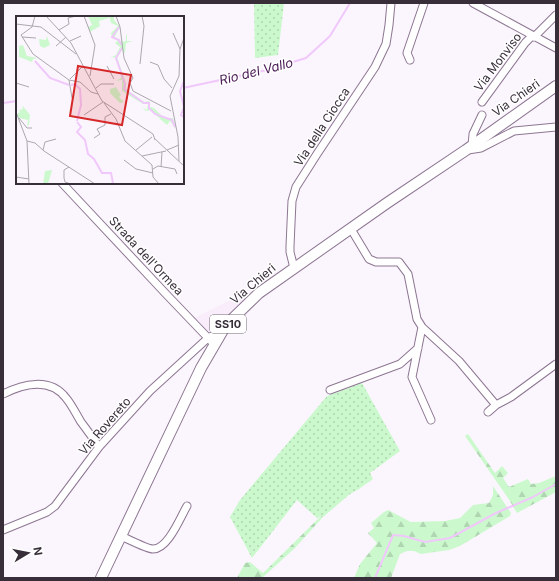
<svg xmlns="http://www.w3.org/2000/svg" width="559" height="581" font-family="Inter,sans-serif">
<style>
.built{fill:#f9edfc}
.grass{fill:url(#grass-dots)}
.forest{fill:url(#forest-firs)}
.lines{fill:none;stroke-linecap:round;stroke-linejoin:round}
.stream{stroke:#f1c8fb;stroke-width:2}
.street-casing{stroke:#8d7692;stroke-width:9}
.primary-casing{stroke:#8d7692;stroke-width:12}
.street{stroke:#fff;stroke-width:7}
.primary{stroke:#fff;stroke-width:10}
.labels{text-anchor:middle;stroke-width:3;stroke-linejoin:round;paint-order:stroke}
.shield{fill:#fff;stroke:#746d75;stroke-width:1}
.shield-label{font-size:11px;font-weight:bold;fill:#382e3a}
.street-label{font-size:12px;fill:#382e3a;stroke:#fff}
.water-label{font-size:13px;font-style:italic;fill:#4a1a55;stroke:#fff}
.inset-river{fill:none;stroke:#f1c8fb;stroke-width:2}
.inset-road{fill:none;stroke:#ada6af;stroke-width:1}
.view{fill:#d62828;fill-opacity:0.15;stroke:#d62828;stroke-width:2}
.inset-edge{fill:none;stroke:#382e3a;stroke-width:2}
</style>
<defs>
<pattern id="grass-dots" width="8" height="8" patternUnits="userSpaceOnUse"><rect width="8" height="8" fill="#cbf9cd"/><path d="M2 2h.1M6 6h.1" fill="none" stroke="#afd6b1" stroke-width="1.8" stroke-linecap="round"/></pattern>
<pattern id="forest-firs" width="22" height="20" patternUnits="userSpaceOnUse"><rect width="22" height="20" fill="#cbf9cd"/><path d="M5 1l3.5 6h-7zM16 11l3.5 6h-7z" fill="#afd6b1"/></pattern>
</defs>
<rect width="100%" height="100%" fill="#fbf6fd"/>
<path class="built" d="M243,294l2,4 -36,36 -15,-16z"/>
<path class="grass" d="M254,3h30l-6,52 -23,3z
M362,383l38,68 -30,22 3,6 -14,10 -9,5 -27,23 -2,-1 -4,2 -20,-18 -45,58 -22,-41 10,-17 87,-104z"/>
<path class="forest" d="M468,434l27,39 7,-7 6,7 -5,5 6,9 19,-8 3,5 8,-1 17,-7v16l-39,21 -7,-12 -45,-65z
M493,486l18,27 -1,3 -50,30 -11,4 -28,4 -7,-3h-7l-7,3 -9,24h-37l6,-14 17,-21 -9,-10 6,-5 -3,-5 13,-11 4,-2 23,12 34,-1 15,-3 13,-13 16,-2 4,-8z
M321,516l2,1 -29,32 -32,29h-25l8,-15 5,-1 13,11z"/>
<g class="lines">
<path class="stream" d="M183,88l84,-18 39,-12 24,-22 20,-33
M3,103l14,-2
M375,578l18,-43 11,1 21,6 25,-4 46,-25 37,-16 23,-13"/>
<g class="street-casing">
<path id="street" d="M473,3l83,45
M534,37l22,-22
M410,60l-3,-7 17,-50
M482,102l43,-59 7,-7
M472,146l1,-12 9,-19
M468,150l13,-2 33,-17 42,-4
M62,183l104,111 45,47
M351,229l18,30 7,3h23l9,12 9,45 5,8 -10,50 19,43
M294,268l-4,-16v-6l2,-45 4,-14 21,-33 58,-87 11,-23 3,-19 2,-22
M422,327l37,34 37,44
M330,390l70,-26 18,-16
M3,394c20,-10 47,-17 63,4 6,7 10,16 15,24 6,8 12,16 18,25
M488,412l8,-7 15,-8 45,-33
M3,530l44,-18 8,-6 44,-59 51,-56 58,-53 14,-7
M121,536c7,3 26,13 32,13 15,0 27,-31 34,-43"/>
</g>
<g class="primary-casing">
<path id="primary" d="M101,578l100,-210 25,-43 33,-32 128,-90 79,-53 90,-64"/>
</g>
<use href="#street" class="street"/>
<use href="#primary" class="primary"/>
</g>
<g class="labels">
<rect class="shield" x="210" y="315" width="36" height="18" rx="3"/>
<g class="shield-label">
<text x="228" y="328">SS10</text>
</g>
<g class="street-label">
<text transform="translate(498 62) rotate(-53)" y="4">Via Monviso</text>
<text transform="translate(516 98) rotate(-35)" y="4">Via Chieri</text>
<text transform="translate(322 127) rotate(-57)" y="4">Via della Ciocca</text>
<text transform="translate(146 256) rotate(47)" y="4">Strada dell'Ormea</text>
<text transform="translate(253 284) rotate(-40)" y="4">Via Chieri</text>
<text transform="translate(105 426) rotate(-49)" y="4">Via Rovereto</text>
</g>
<g class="water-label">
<text transform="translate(256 71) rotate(-14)" y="5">Rio del Vallo</text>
</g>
</g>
<g transform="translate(16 16)">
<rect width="168" height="168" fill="#fbf6fd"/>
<path d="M31,20l3,9 -6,3 -4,-2 -1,-7 7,1zM7,29l4,11 11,2 -5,1 -1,3 -13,-5v-11zM100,71l5,8 -2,2 5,5 -4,1 -10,-10v-4zM36,154l-4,14h-5l2,-13z" fill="#cbf9cd"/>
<path d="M93,0h5v4l6,7 -6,11 5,1v3l4,-1 1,4 -1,-3 3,-1v-6l4,-1 -3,1v6h6l-7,2 -1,10 -3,-3 -5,7 9,26v6l18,13 5,-1 1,6 4,1 10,10h9l3,11 -6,-8 -3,4 -17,-15 -4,1 -4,-4 5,3 1,-7 -5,1 -21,-13v-11l-6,1 5,-3 -1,-10 -5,-11 -5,1 6,-3 4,-8 -5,-4 3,-2 -6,-3 -1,-5 7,-7 -7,-3zM6,89l8,10 -1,9 -2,3 1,-7 -9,-2 -2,-4 3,-2 -1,-2 4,-1z" fill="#cbf9cd"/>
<path d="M72,0h20l1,2 -10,3 1,5 -10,6 -2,-5 4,-2z" fill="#cbf9cd"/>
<path class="inset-river" d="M103,11l-7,10 7,3 2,5M106,32l-6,10 9,26 -1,5 20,14h5v5l6,6 17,6 3,7M19,45l15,17 19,7M168,65l-4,10 4,16 -3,8 3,2M55,69l4,-1 5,5 1,16 -4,16M61,106l4,5 -4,5 8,8 3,14 6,5 8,14h9l2,10"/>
<path class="inset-road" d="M19,0l-3,11 -11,8 12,19 36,26 3,18M30,0l25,27 31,58 51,33 2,6M68,0l11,29 -5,31M100,0l4,11 4,31 9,20 -3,5 3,8 38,20M0,8l25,3 35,27M43,14l10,-6 -1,-6 8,-2M157,17l7,16M6,21l14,1M54,25l11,-5M40,30l10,-9M134,46l8,3 6,14 8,9M124,48l4,-38 -2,-10M91,50l7,13M54,63l13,-13M53,64l11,2 11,10 7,2M0,67l13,4M80,72l5,-4h13M88,87l12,16 9,22 27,24 1,12 6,7M0,96l11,29M68,99l19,-13M3,102l8,10h5M78,122l6,-4 -3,-5 8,-4v-8l6,-3M138,122l30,28M11,125l8,2 9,8 51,33M11,125l2,43M27,134l2,-8 11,-3M120,134l16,-13M151,134l12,-5M126,140l24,-5M108,144l12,9 17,4M163,145l-1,-24 -8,-41 9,-20 1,-27 4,-11M53,151l-5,3v8l1,4 6,2M145,151l1,-15M137,153l5,-3 17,3 2,5M0,161l13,2"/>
<path class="view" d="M62,50l53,9 -9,50 -52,-9z"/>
<rect width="168" height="168" class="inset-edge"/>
</g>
<rect width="559" height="581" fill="none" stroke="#382e3a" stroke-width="8"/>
<g transform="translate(28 553) rotate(80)" stroke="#ffffff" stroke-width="3" paint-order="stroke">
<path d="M0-3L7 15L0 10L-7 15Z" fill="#382e3a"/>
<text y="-6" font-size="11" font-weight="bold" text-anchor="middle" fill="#382e3a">N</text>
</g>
</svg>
